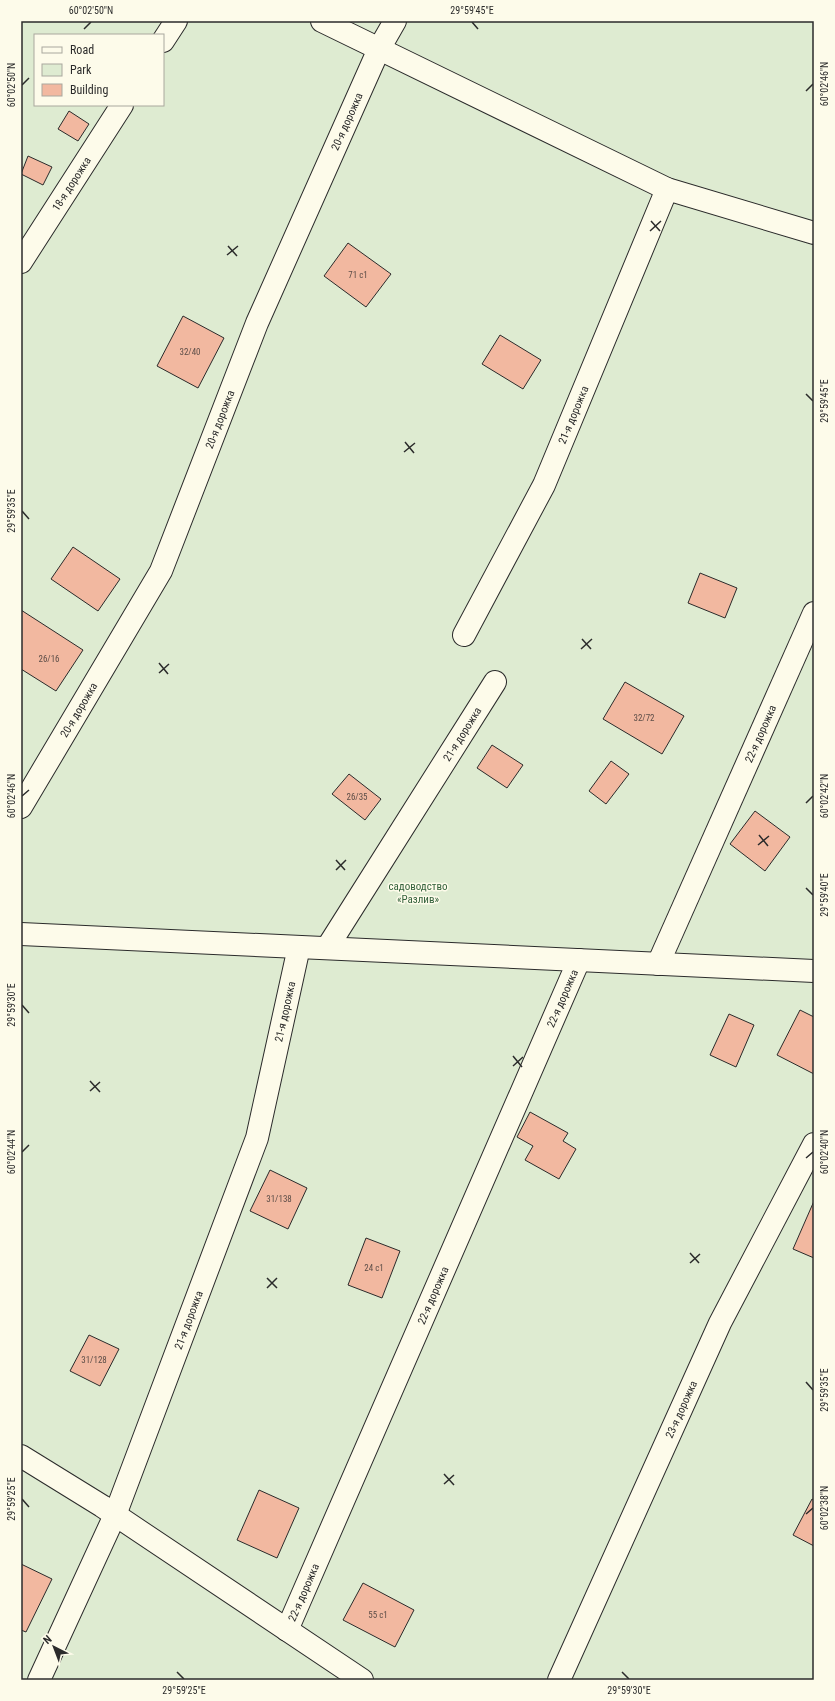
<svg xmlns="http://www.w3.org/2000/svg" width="835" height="1701" font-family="'Roboto Condensed',sans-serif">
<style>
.green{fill:#deebd1;stroke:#74746e;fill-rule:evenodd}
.building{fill:#f2b8a0;stroke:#2b2b2b}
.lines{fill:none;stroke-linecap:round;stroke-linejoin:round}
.minor-casing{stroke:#2b2b2b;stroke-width:24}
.minor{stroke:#fdfbea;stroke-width:22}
.ticks{fill:none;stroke:#2b2b2b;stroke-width:1.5}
.labels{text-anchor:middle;stroke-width:3;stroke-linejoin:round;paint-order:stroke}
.number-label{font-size:9px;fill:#5d4e48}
.street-label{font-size:11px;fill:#2b2b2b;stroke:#fdfbea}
.park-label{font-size:11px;fill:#34623c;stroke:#fdfbea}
.neatline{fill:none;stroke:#2b2b2b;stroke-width:1.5}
.ticks-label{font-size:10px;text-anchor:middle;fill:#2b2b2b}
</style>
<rect width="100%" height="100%" fill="#fdfbea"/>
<path class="green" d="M21,21h793v1659h-793zM35,35h128v70h-128z"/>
<path class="building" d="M69,111l20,13 -11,17 -20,-12z
M28,156l24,11 -9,18 -22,-11z
M348,243l43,31 -25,33 -42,-31z
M183,316l41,22 -26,50 -41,-22z
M500,335l41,25 -18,29 -41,-25z
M73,547l47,32 -22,32 -47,-32z
M700,573l37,15 -12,30 -37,-15z
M21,610l62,40 -27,41 -35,-22z
M625,682l59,34 -22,38 -59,-35z
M492,745l31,20 -16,23 -30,-20z
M611,761l18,13 -23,30 -17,-13z
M349,774l32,25 -16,21 -33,-26z
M755,811l35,26 -25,34 -35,-27z
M800,1010l14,7v57l-37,-19z
M729,1014l25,11 -18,42 -26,-12z
M530,1112l38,21 -5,8 13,8 -17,30 -34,-19 8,-14 -16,-9z
M270,1170l37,18 -19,41 -38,-18z
M814,1201v57l-21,-9z
M366,1238l34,13 -18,47 -34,-13z
M89,1335l30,14 -19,37 -30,-15z
M259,1490l40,18 -22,50 -40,-18z
M812,1499l2,1v46l-21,-11z
M21,1564l31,15 -26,53 -5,-2z
M363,1583l51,27 -19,37 -52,-27z"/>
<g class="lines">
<g class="minor-casing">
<g id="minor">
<path d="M322,21l345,168 147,44"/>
<path d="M163,41l13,-20"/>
<path id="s1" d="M21,262l101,-157"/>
<path id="s2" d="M464,635l80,-150 123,-296"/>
<path id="s3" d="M21,807l140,-236 96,-248 122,-274 16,-28"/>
<path d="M21,934l793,37"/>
<path id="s4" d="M327,948l168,-266"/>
<path id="s5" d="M658,964l156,-351"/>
<path d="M21,1456l81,50 260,174"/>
<path id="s6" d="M287,1630l292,-670"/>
<path id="s7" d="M39,1680l76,-165 142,-377 42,-191"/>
<path id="s8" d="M559,1680l161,-357 94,-179"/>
</g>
</g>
<use href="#minor" class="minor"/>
</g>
<path class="ticks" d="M472,22l6,7M84,29l7,-7M22,85l7,-7M806,91l7,-7M651,221l9,10M650,231l11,-10M228,246l9,10M227,255l11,-9M806,394l7,7M405,442l9,11M404,452l11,-9M22,511l7,8M582,639l9,10M581,649l11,-10M159,663l9,11M159,673l10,-9M22,796l7,-6M806,803l7,-7M759,835l9,11M758,845l11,-9M336,860l9,10M336,870l10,-10M806,888l7,7M22,1005l7,8M513,1056l9,11M513,1066l10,-9M90,1081l10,11M90,1091l10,-9M22,1152l7,-7M806,1158l7,-6M690,1253l9,10M690,1263l10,-9M267,1278l10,10M267,1288l10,-10M806,1382l7,8M444,1474l10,11M444,1484l10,-9M22,1499l7,8M806,1514l7,-6M177,1672l7,7M622,1672l7,7"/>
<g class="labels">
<g class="number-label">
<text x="358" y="278">71 с1</text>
<text x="190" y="355">32/40</text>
<text x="49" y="662">26/16</text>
<text x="644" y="721">32/72</text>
<text x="357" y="800">26/35</text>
<text x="279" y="1202">31/138</text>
<text x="374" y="1271">24 с1</text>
<text x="94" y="1363">31/128</text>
<text x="378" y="1618">55 с1</text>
</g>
<g class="street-label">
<text dy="4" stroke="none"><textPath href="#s3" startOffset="761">20-я дорожка</textPath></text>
<text dy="4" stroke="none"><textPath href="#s1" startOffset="93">18-я дорожка</textPath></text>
<text dy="4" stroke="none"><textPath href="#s2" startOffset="246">21-я дорожка</textPath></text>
<text dy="4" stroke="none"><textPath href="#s3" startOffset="437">20-я дорожка</textPath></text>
<text dy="4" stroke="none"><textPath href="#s3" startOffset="113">20-я дорожка</textPath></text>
<text dy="4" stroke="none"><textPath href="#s4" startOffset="253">21-я дорожка</textPath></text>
<text dy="4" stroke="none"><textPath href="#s5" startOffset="252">22-я дорожка</textPath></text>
<text dy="4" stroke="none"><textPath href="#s6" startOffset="689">22-я дорожка</textPath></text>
<text dy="4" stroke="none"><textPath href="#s7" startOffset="714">21-я дорожка</textPath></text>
<text dy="4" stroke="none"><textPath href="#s6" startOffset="365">22-я дорожка</textPath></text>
<text dy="4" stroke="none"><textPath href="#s7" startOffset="390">21-я дорожка</textPath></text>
<text dy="4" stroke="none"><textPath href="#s8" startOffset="297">23-я дорожка</textPath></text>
<text dy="4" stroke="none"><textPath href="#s6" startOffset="41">22-я дорожка</textPath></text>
</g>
<g class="park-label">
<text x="418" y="890">садоводство<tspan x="418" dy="13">«Разлив»</tspan></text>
</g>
</g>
<rect width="835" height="1701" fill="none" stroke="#fdfbea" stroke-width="44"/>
<rect x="34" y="34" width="130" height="72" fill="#fdfbea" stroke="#a9a89e"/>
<rect x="42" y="47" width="20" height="6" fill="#fdfbea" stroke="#a9a89e"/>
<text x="70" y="54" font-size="12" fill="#2b2b2b">Road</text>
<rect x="42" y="64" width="20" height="12" fill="#deebd1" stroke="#a9a89e"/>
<text x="70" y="74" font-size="12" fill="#2b2b2b">Park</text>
<rect x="42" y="84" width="20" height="12" fill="#f2b8a0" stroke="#a9a89e"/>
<text x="70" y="94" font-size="12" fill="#2b2b2b">Building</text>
<g transform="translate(54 1647) rotate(318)" stroke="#fdfbea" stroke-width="3" paint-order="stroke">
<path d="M0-3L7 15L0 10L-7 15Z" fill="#2b2b2b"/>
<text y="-6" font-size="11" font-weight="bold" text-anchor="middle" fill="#2b2b2b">N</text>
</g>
<rect x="22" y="22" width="791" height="1657" class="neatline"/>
<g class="ticks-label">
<text x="91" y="14">60°02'50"N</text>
<text x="472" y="14">29°59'45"E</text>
<text transform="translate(824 84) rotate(-90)" y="4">60°02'46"N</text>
<text transform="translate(11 85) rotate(-90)" y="4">60°02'50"N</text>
<text transform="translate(824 401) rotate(-90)" y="4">29°59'45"E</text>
<text transform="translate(11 511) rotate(-90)" y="4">29°59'35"E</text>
<text transform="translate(824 796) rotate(-90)" y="4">60°02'42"N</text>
<text transform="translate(11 796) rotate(-90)" y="4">60°02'46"N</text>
<text transform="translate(824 895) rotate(-90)" y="4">29°59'40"E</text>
<text transform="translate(11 1005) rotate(-90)" y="4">29°59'30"E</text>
<text transform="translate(824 1152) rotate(-90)" y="4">60°02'40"N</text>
<text transform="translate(11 1152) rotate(-90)" y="4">60°02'44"N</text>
<text transform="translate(824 1390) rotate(-90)" y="4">29°59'35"E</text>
<text transform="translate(11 1499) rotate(-90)" y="4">29°59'25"E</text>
<text transform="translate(824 1508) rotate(-90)" y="4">60°02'38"N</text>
<text x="184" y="1694">29°59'25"E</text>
<text x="629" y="1694">29°59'30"E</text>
</g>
</svg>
